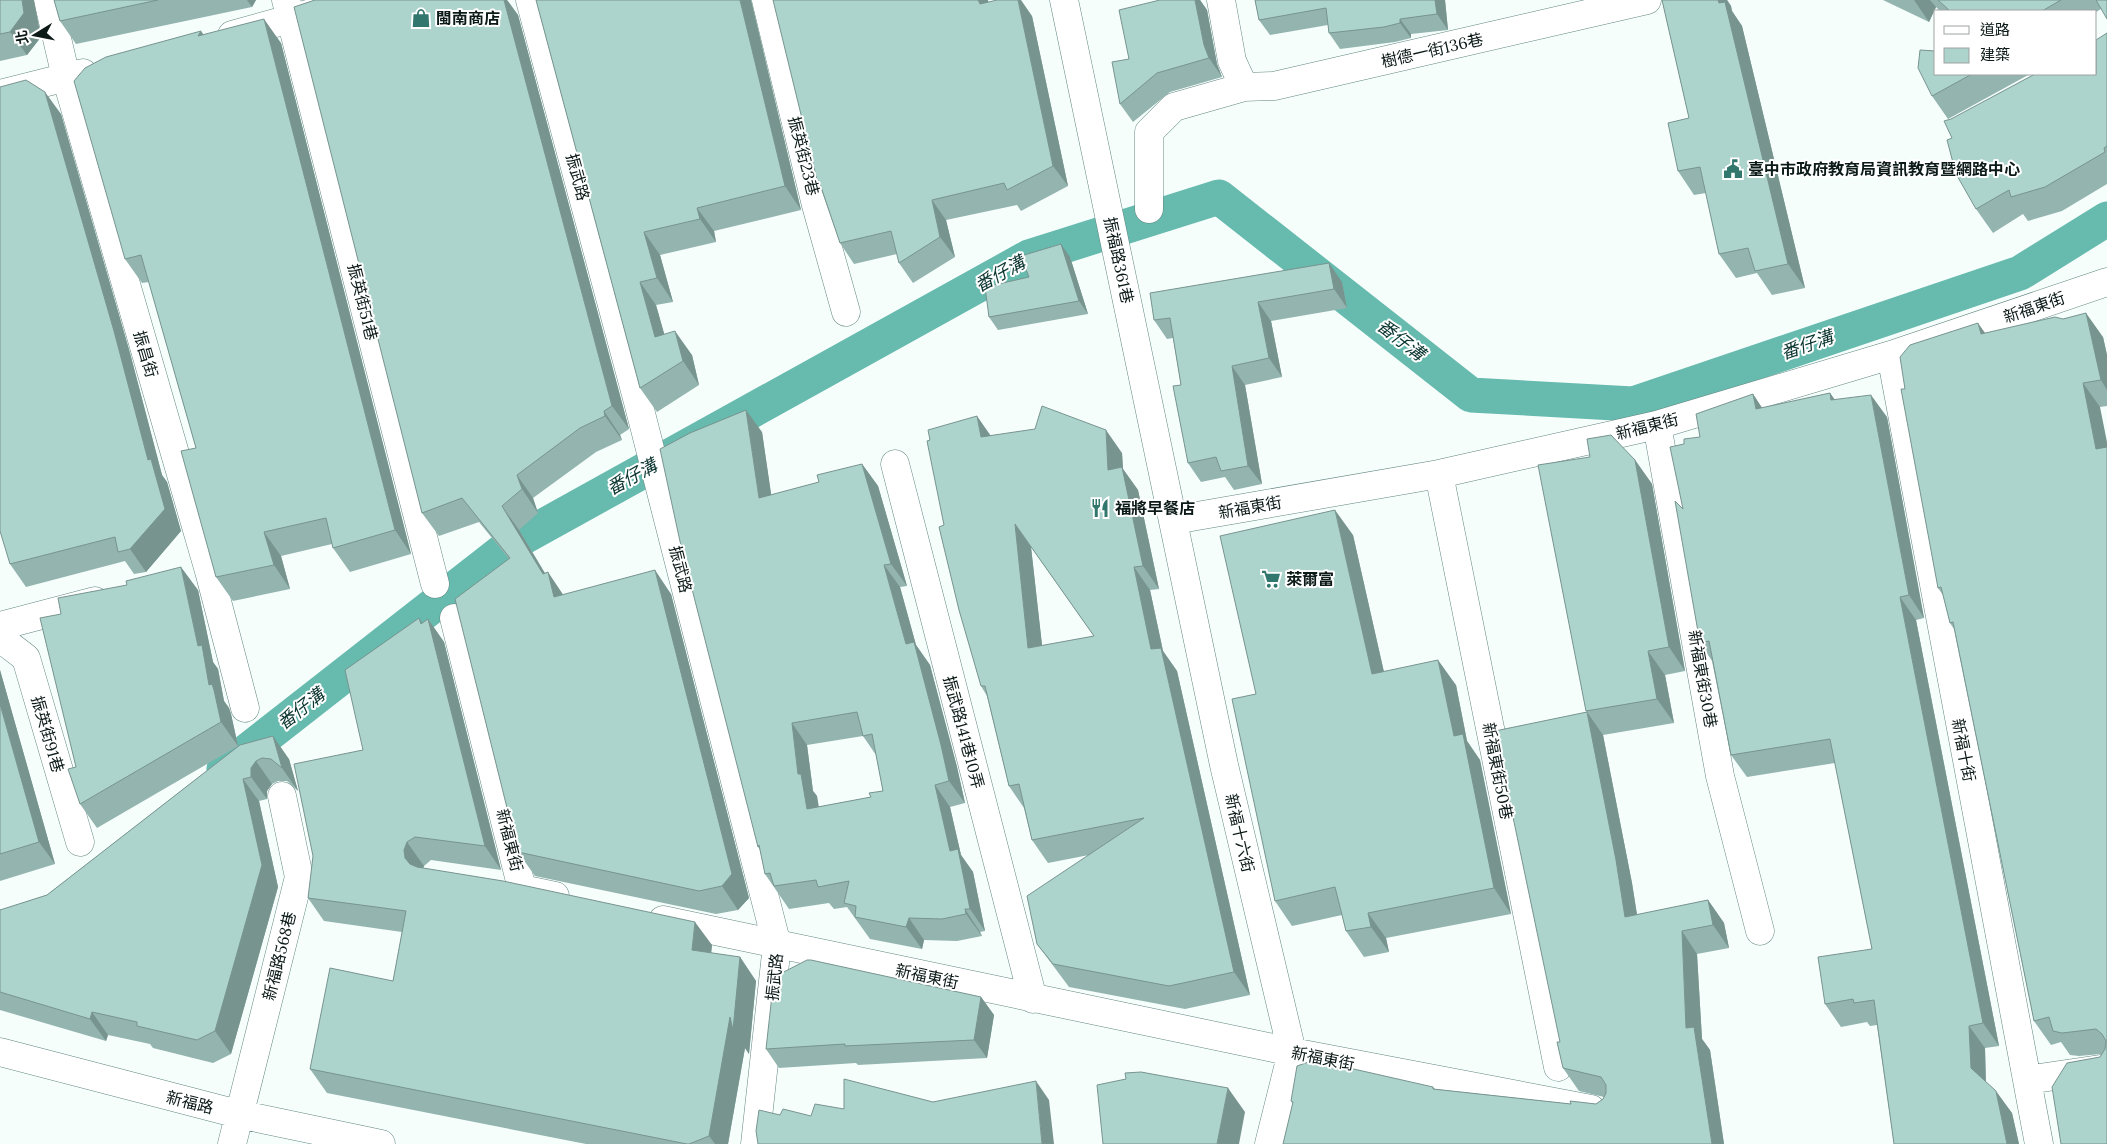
<svg xmlns="http://www.w3.org/2000/svg" width="2107" height="1144" font-family="Lora,'Noto Sans TC',serif">
<style>
.lines{fill:none;stroke-linecap:round;stroke-linejoin:round}
.canal{stroke:#66baae;stroke-width:35}
.minor-casing{stroke:#628680;stroke-width:29}
.minor{stroke:#fff;stroke-width:28}
.wall{fill:#94b5af;fill-rule:evenodd}
.shaded-wall{fill:#78948f}
.building{fill:#acd3cc;stroke:#78948f;fill-rule:evenodd}
.labels{text-anchor:middle;stroke-width:4;stroke-linejoin:round;paint-order:stroke}
.poi-label{font-size:16px;font-weight:bold;fill:#0b1917;stroke:#fff;text-anchor:start}
.street-label{font-size:16px;fill:#0b1917;stroke:#fff}
.water-label{font-size:18px;font-style:italic;fill:#0b3530;stroke:#fff}
</style>
<rect width="100%" height="100%" fill="#f6fefc"/>
<g class="lines">
<path class="canal" d="M224,769l289,-226 516,-286 190,-60 252,198 162,9 387,-131 87,-54"/>
<g class="minor-casing">
<path id="minor" d="M48,0l18,77 143,494 36,137
M286,0l149,584
M530,0l107,398 140,547 -22,199
M766,0l50,205 30,107
M1064,0l160,765 68,287 -23,92
M1221,0l11,61 12,26 30,-1 373,-86
M232,35l126,-35
M0,94l83,-21
M1149,209v-77l25,-25 70,-20
M1891,355l148,789
M1657,425l63,351 40,155
M895,464l138,535
M1439,474l119,593
M1174,520l265,-46 218,-49 234,-70 216,-73
M454,618l68,271 33,7
M0,626l95,-25
M0,638l26,20 54,184
M663,920l629,132 299,57
M0,1052l238,62 143,30
M2027,1080l80,-12
M232,1144l67,-267 -17,-81"/>
</g>
<use href="#minor" class="minor"/>
</g>
<path class="wall" d="M0,0l41,37 -14,18 -27,6z
M54,0h202l-4,7 -176,37 -16,-23z
M315,0h192l11,15 111,414 -9,6 2,5 -26,12 -63,46 5,15 -19,17 26,43 18,22 108,-1 78,304 -11,12 -22,4 -181,-38 -17,-24 -9,-293 -30,-37 -40,14 -17,-23z
M536,0h215l50,210 -87,21 2,11 -56,13 13,47 -17,3 8,29 28,21 7,30 -42,27 -17,-24z
M1160,0h40l7,10 10,54 5,13 -52,15 -37,30 -13,-18 9,-45z
M1255,0h190l3,30 -37,4v4l-16,4 -55,7 -11,-16 -1,-8 -58,10 -11,-15z
M1662,0h65l4,6 1,5 10,15 63,262 -33,7 -15,-22 -21,5 -17,-24 -13,-61 -12,2 -16,-24 11,-53z
M1883,0h224l-6,9 -5,3v-1h-156l-4,-4 -7,15z
M988,2l44,14 36,170 -47,25 -4,-6 -71,15 9,37 -42,26 -14,-20 -2,-9 -43,10 -14,-21 -20,-57 -3,-6z
M2107,33v151l-45,27 -34,10 -5,-7 -30,19 -17,-24 -24,-71 -1,-19 145,-45z
M204,34l77,9 130,511 -61,18 -17,-24 -1,-4 -51,12 9,33 -57,12 -17,-24 -20,-129 -47,-166 -7,1 -17,-24z
M1936,74h94l-82,45 -16,-23z
M61,114l69,239 32,122 5,7 14,49 -35,41 -12,2 -9,-13 -99,26 -16,-23z
M1070,257l18,57 -90,16 -9,-13z
M1342,282l5,26 -76,13 11,56 -37,8 17,99 -28,6 -9,-13 -24,5 -13,-19 -7,-78 -8,-47 -6,1 -13,-19z
M1985,333l118,4 4,18v51l-7,1 7,737 -7,-87 1,-3 -22,2 -9,-1 -9,-13 -10,3 -17,-24 -80,-392 -4,-6 -7,-28 -5,-7 -33,-199z
M1830,393l5,7 52,17 37,201 -8,2 83,426 -14,2 1,34 26,31 7,31h-125l-17,-119 -7,1 -3,-4 -26,5 -16,-23 47,-55 -37,-186 -88,14 -16,-22 -19,-94 -12,-18 -17,-134 1,-65 16,-7 53,-43 9,14z
M762,432l9,63 48,-13 43,-18 16,22 29,100 -7,1 16,58 14,20 27,102 8,36 -15,4 11,48 12,17 12,59 -5,1 2,4 -25,5 -33,-1 -2,9 -52,-10 -23,-32 -13,2 -5,-6 -40,6 -24,-35 -5,-24 -2,-3zM863,736l13,19 7,36 -12,6 -53,10 -1,-11 -4,-5 -6,-46z
M991,436l131,17 1,16 15,21 21,99 -9,1 13,61 14,20 73,324 -65,14 -116,-22 -32,-43 52,-89 -41,8 -16,-23 -8,-32 -15,-22 -22,-90 -6,-10zM1031,547l63,89 -52,10z
M1635,460l17,24 33,187 -20,4 9,48 -71,12 29,148 5,32 71,-15 16,23 5,25 -32,6 5,85 8,11 14,94h-441l10,-40 -2,-3 142,-14 2,2 136,15h25l7,-5 1,-2 -25,-6 -16,-23 -3,-26 27,-330 -1,-1z
M1353,535l31,137 72,13 11,56 13,19 31,154 -125,24 3,14 -25,5 -18,-26 -4,-16 -50,11 -17,-25 -19,-207z
M198,590l15,72 5,7 6,32 5,7 2,6 7,32 -141,82 -17,-24 -19,-190z
M428,619l16,23 57,228 -70,-10 -7,6 -1,2 289,77 -1,8 29,4 16,24 -7,73 -4,-6 -17,96h-142l-259,-51 -17,-24 83,-88 9,-49 -78,-11 -16,-23 114,-275z
M0,670l55,194 -55,17z
M240,745l49,14 9,32 -11,-10h-9l-6,3 -5,7v8l-8,2 19,86 -47,167 -18,9 -60,-15 -3,-4 -42,-9 -2,6 -106,-31v-100l47,-15z
M981,997l13,18 -7,43 -129,7 -2,-2 -77,5 -13,-19z"/>
<path class="shaded-wall" d="M22,0h12l7,37 -14,18 -17,-23z
M247,0h9l-4,7z
M504,0h3l11,15 111,414 -17,-23z
M740,0h11l50,210 -16,-24z
M978,0h10l6,25 -14,-21z
M1018,0h3l11,16 36,170 -15,-20z
M1195,0h5l7,10 10,54 5,13 -13,-19 -5,-13z
M1435,0h10l3,30 -11,-16z
M1718,0h9l4,6 1,5 10,15 63,262 -17,-24z
M1914,0h16l6,7 -7,15z
M264,19l17,24 130,511 -16,-24z
M1400,19l11,15v4l-11,-15z
M201,31l17,24 -20,-19z
M45,92l16,22 69,239 32,122 5,7 14,49 -35,41 -16,-23 18,-89z
M932,200l14,20 9,37 -15,-20z
M697,208l17,23 2,11 -16,-23z
M644,232l16,23 13,47 -16,-24z
M1061,244l9,13 18,57 -9,-13z
M1329,263l13,19 5,26 -13,-19z
M640,282l16,23 16,56 -17,-24z
M1258,302l13,19 11,56 -13,-19z
M2086,313l17,24 4,18v35l-6,-10z
M1978,323l17,24 -14,-13z
M675,331l17,24 7,30 -16,-24z
M1232,366l13,19 17,99 -14,-18z
M2083,383l17,24 7,35v22l-11,-15z
M1830,393l16,23 -15,-16z
M1753,394l15,23 -12,-8z
M1871,395l16,22 37,201 -15,-23z
M746,410l16,22 13,88 -16,-22z
M604,411l16,24 2,5 -17,-24z
M977,416l16,23 -12,-2z
M1106,430l16,23 1,16 15,21 21,99 -16,-23 -35,-96z
M1635,460l17,24 33,187 -16,-24z
M862,464l16,22 29,100 -16,-22z
M517,475l16,23 5,15 -16,-24z
M502,506l17,24 31,52 -2,-10 16,24 -10,1 -11,-23z
M1335,510l18,25 37,164 -18,-25z
M1015,524l16,23 14,124 -17,-23z
M264,532l17,24 9,33 -16,-24z
M884,565l16,22 16,58 14,20 27,102 8,36 -16,-22 -43,-137z
M181,567l17,23 15,72 5,7 6,32 5,7 2,6 7,32 -17,-24 -12,-37 -11,-39z
M1134,567l16,23 13,61 14,20 73,324 -16,-23 -83,-323z
M655,570l16,24 78,304 -11,12 -16,-24z
M1900,597l16,23 83,426 -16,-23z
M419,618l13,19 -4,-18 16,23 57,228 -16,-24z
M1648,651l17,24 9,48 -17,-24z
M1438,660l18,25 11,56 13,19 31,154 -17,-26 -40,-152z
M0,670l55,194 -16,-22 -39,-138z
M1587,712l16,23 29,148 9,57 -16,-23z
M792,723l15,22 6,46 4,5 6,35 -16,-22 -9,-35z
M273,736l16,23 9,32 -16,-23z
M256,761l16,23 -5,7v8l-16,-22v-9z
M243,779l16,22 19,86 -47,167 -16,-23z
M935,785l15,22 11,48 12,17 12,59 -15,-22 -20,-58z
M407,842l17,24 -3,7 1,8 -17,-23 -1,-8z
M1708,900l16,23 5,25 -16,-23z
M965,909l15,23 2,4 -16,-22z
M1368,913l18,25 3,14 -18,-25z
M909,918l15,22 -2,9 -16,-22z
M695,922l17,23 -3,29 -17,-24z
M1682,931l15,23 5,85 8,11 14,94h-12l-26,-116z
M740,957l16,24 -7,73 -4,-6 -17,96h-13l-6,-8z
M981,997l13,18 -7,43 -13,-18z
M92,1012l16,23 -2,6 -16,-22z
M1969,1026l16,22 1,43 -15,-23z
M1036,1081l13,19 5,44h-12z
M1228,1088l17,24 -6,32h-22z
M1996,1091l16,22 7,31h-12z"/>
<path class="building" d="M0,0h22l2,13 -14,19 -10,2z
M54,0h104l-98,21z
M315,0h189l108,406 -8,5 1,5 -25,12 -63,47 5,14 -20,17 41,68 5,-2 6,25 101,-27 77,304 -10,12 -23,5 -181,-39 -63,-253 55,-41 -48,-60 -40,15 -128,-506z
M536,0h204l45,186 -88,22 3,11 -56,13 13,46 -17,4 15,55 20,-6 8,30 -43,27z
M773,0h205l2,4 17,-4h21l35,166 -46,24 -3,-7 -72,17 8,37 -41,26 -8,-32 -51,12 -21,-62 -2,-1z
M1160,0h35l9,45 5,13 -52,15 -37,31 -8,-42 17,-3 -10,-49z
M1255,0h180l2,14 -37,5v4l-16,4 -55,6 -3,-25 -67,12z
M1662,0h56l1,3 6,-1 63,262 -33,7 -7,-23 -29,6 -19,-87 -22,4 -10,-48 21,-5z
M1938,0h123l-19,11h-92z
M2096,0h11v19z
M264,19l131,511 -62,18 -7,-30 -62,14 10,33 -58,12 -35,-126 15,-3 -55,-193 -16,4 -51,-178 11,-13 21,-11 95,-26 -3,5z
M2107,33v113l-3,2 1,4 -60,35 -34,10 -2,-7 -33,19 -20,-35 -9,-34 5,-2 -8,-17 7,-2 84,-45h61v-34z
M1920,50l16,1v23h36l-40,22 -14,-28z
M26,80l19,12 69,239 34,129 3,-1 14,50 -35,40 -12,3 -3,-15 -105,27 -10,-33v-444z
M1061,244l18,57 -90,16 -4,-30 44,-10 -8,-21z
M1329,263l5,26 -76,13 11,56 -37,8 16,100 -27,5 -5,-14 -28,6 -15,-77 8,-1 -11,-67 -16,2 -4,-27z
M2086,313l15,67 -18,3 13,66 11,-2v697h-46l-9,-57 15,-24 33,-6 5,-8 1,-8 -4,-7 -6,-5 -34,4 -9,-2 -4,-14 -15,4 -81,-399 -3,1 -9,-36 -3,1 -37,-199h4l-5,-32 10,-12 68,-22 3,11 74,-17 8,2z
M1830,393l1,7 40,-5 38,200 -9,2 83,426 -14,3 2,42 25,23 11,53h-113l-20,-144 -20,3 -1,-4 -28,5 -7,-47 54,-8 -42,-210 -99,16 -22,-114 -9,2 -25,-142 8,8 -13,-62 14,-3v-5l16,-2 -4,-23 57,-20 3,15z
M1042,406l64,24 2,40 14,-3 21,99 -9,1 17,82 10,-1 73,324 -65,14 -116,-22 -16,-20 -10,-48 117,-78 -112,22 -13,-56 -10,2 -24,-100h-4l-22,-76 -20,-83 5,-2 -17,-84 3,-1 -2,-10 49,-14 4,21 54,-8zM1015,524l79,112 -66,12z
M746,410l13,88 60,-16 -2,-7 45,-11 29,100 -7,1 22,79 8,-2 27,103 8,36 -14,4 15,66 8,-2 12,60h-5l1,5 -24,5 -33,-1 -3,9 -51,-10 1,-11 -12,-3 5,-22 -31,6 -2,-7 -42,6 -4,-13 -5,1 -6,-29 -1,2 -77,-301 -21,-97 30,-16zM857,712l6,24 9,-2 11,57 -14,2 2,4 -64,12 -6,-35h-3l-6,-51z
M1611,435l24,25 34,187 -21,4 9,48 -71,12 -48,-246 52,-8 -3,-18z
M1335,510l37,164 66,-14 16,76 9,-2 31,154 -126,25 3,14 -25,4 -11,-44 -60,14 -43,-202 24,-5 -36,-158z
M181,567l17,79 4,-1 7,40 3,-1 2,6 7,32 -141,82 -12,-35 8,-2 -36,-149 21,-4 -3,-16 69,-13 -1,-4z
M419,618l2,6 7,-5 57,227 -70,-9 -8,5 -3,8 1,8 5,6 7,3 86,14 192,41 -3,28 48,7 -7,73 -3,-13 -21,119 -20,8h-2l-377,-75 20,-101 63,13 13,-70 -98,-13 5,-42 -19,-92 69,-14 -18,-80z
M0,704l39,138 -39,12z
M1587,712l29,148 9,57 83,-17 5,25 -31,6 4,97 8,-1 18,117h-429l10,-42 -2,-1 6,-35 17,-6 119,27v2l138,15 -1,-3 26,3 7,-5 3,-6v-8l-5,-8 -38,-9 -6,-26h3l-65,-311z
M273,736l9,32 -11,-9 -9,-1 -6,3 -5,7v9l-8,2 19,86 -47,166 -18,9 -60,-14v-4l-45,-10 -2,7 -90,-27v-82l47,-15 193,-150z
M807,960h4l170,37 -7,43 -129,6v-2l-79,5 8,-72z
M1141,1072l87,16 -11,56h-114l-6,-59 29,-6 -1,-6z
M844,1079l89,23 103,-21 6,63h-284l-2,-13 3,-21 21,5 3,-6 28,7 4,-12 29,5z"/>
<defs>
<g id="shop-bare" transform="scale(1.5)"><path d="M-5-2.5h2.3a2.7 3.5 0 0 1 5.4 0H5L5.5 6h-11ZM-1.5-2.5h3a1.5 2.3 0 0 0-3 0Z" fill="#31776e" stroke="#fff" stroke-width="2.5" paint-order="stroke"/></g>
<g id="civic-bare" transform="scale(1.5)"><path d="M-.6-6.5H3V-4.5H.6V-3L4-1V1h2V6H-6V1h2V-1L-.6-3ZM-1.2 2.5V6h2.4V2.5Z" fill="#31776e" stroke="#fff" stroke-width="2.5" paint-order="stroke"/></g>
<g id="restaurant-bare" transform="scale(1.5)"><path d="M-5-6h1v4h1v-4h1v4h1v-4h1v5L-1.5 .5V6h-2V.5L-5-1ZM5-6V6H3V1.5H1.5Q1.5-4 5-6Z" fill="#31776e" stroke="#fff" stroke-width="2.5" paint-order="stroke"/></g>
<g id="supermarket-bare" transform="scale(1.5)"><path d="M-6-5.5h2.5l.6 2H6L4.5 2H-2.5L-4.4-4H-6ZM-1.5 3.2a1.3 1.3 0 1 0 .1 0ZM3 3.2a1.3 1.3 0 1 0 .1 0Z" fill="#31776e" stroke="#fff" stroke-width="2.5" paint-order="stroke"/></g>
</defs>
<g fill-rule="evenodd">
<use href="#shop-bare" x="421" y="18"/>
<use href="#civic-bare" x="1733" y="169"/>
<use href="#restaurant-bare" x="1100" y="508"/>
<use href="#supermarket-bare" x="1271" y="579"/>
</g>
<g class="labels">
<g class="poi-label">
<text x="436" y="24">閩南商店</text>
<text x="1748" y="175">臺中市政府教育局資訊教育暨網路中心</text>
<text x="1115" y="514">福將早餐店</text>
<text x="1286" y="585">萊爾富</text>
</g>
<g class="street-label">
<text transform="translate(1432 50) rotate(-13)" y="6">樹德一街136巷</text>
<text transform="translate(804 156) rotate(76)" y="6">振英街23巷</text>
<text transform="translate(578 177) rotate(75)" y="6">振武路</text>
<text transform="translate(1119 260) rotate(78)" y="6">振福路361巷</text>
<text transform="translate(363 302) rotate(76)" y="6">振英街51巷</text>
<text transform="translate(2034 307) rotate(-19)" y="6">新福東街</text>
<text transform="translate(146 354) rotate(74)" y="6">振昌街</text>
<text transform="translate(1647 426) rotate(-14)" y="6">新福東街</text>
<text transform="translate(1250 507) rotate(-10)" y="6">新福東街</text>
<text transform="translate(681 569) rotate(76)" y="6">振武路</text>
<text transform="translate(1703 679) rotate(80)" y="6">新福東街30巷</text>
<text transform="translate(964 732) rotate(75)" y="6">振武路141巷10弄</text>
<text transform="translate(48 734) rotate(74)" y="6">振英街91巷</text>
<text transform="translate(1964 750) rotate(79)" y="6">新福十街</text>
<text transform="translate(1498 771) rotate(79)" y="6">新福東街50巷</text>
<text transform="translate(1240 833) rotate(77)" y="6">新福十六街</text>
<text transform="translate(510 840) rotate(76)" y="6">新福東街</text>
<text transform="translate(279 956) rotate(-76)" y="6">新福路568巷</text>
<text transform="translate(927 976) rotate(12)" y="6">新福東街</text>
<text transform="translate(774 977) rotate(-84)" y="6">振武路</text>
<text transform="translate(1323 1058) rotate(11)" y="6">新福東街</text>
<text transform="translate(190 1102) rotate(14)" y="6">新福路</text>
</g>
<g class="water-label">
<text transform="translate(1000 274) rotate(-29)" y="6">番仔溝</text>
<text transform="translate(1401 340) rotate(38)" y="6">番仔溝</text>
<text transform="translate(1807 345) rotate(-19)" y="6">番仔溝</text>
<text transform="translate(632 477) rotate(-29)" y="6">番仔溝</text>
<text transform="translate(301 709) rotate(-38)" y="6">番仔溝</text>
</g>
</g>
<rect x="1934" y="10" width="162" height="65" fill="#ffffff" stroke="#9da3a2"/>
<rect x="1944" y="26" width="25" height="8" fill="#ffffff" stroke="#9da3a2"/>
<text x="1980" y="35" font-size="15" fill="#0b1917">道路</text>
<rect x="1944" y="48" width="25" height="15" fill="#acd3cc" stroke="#9da3a2"/>
<text x="1980" y="60" font-size="15" fill="#0b1917">建築</text>
<g transform="translate(35 35) rotate(260)" stroke="#ffffff" stroke-width="4" paint-order="stroke">
<path d="M0-4L9 19L0 12L-9 19Z" fill="#0b1917"/>
<text y="-8" font-size="14" font-weight="bold" text-anchor="middle" fill="#0b1917">北</text>
</g>
</svg>
